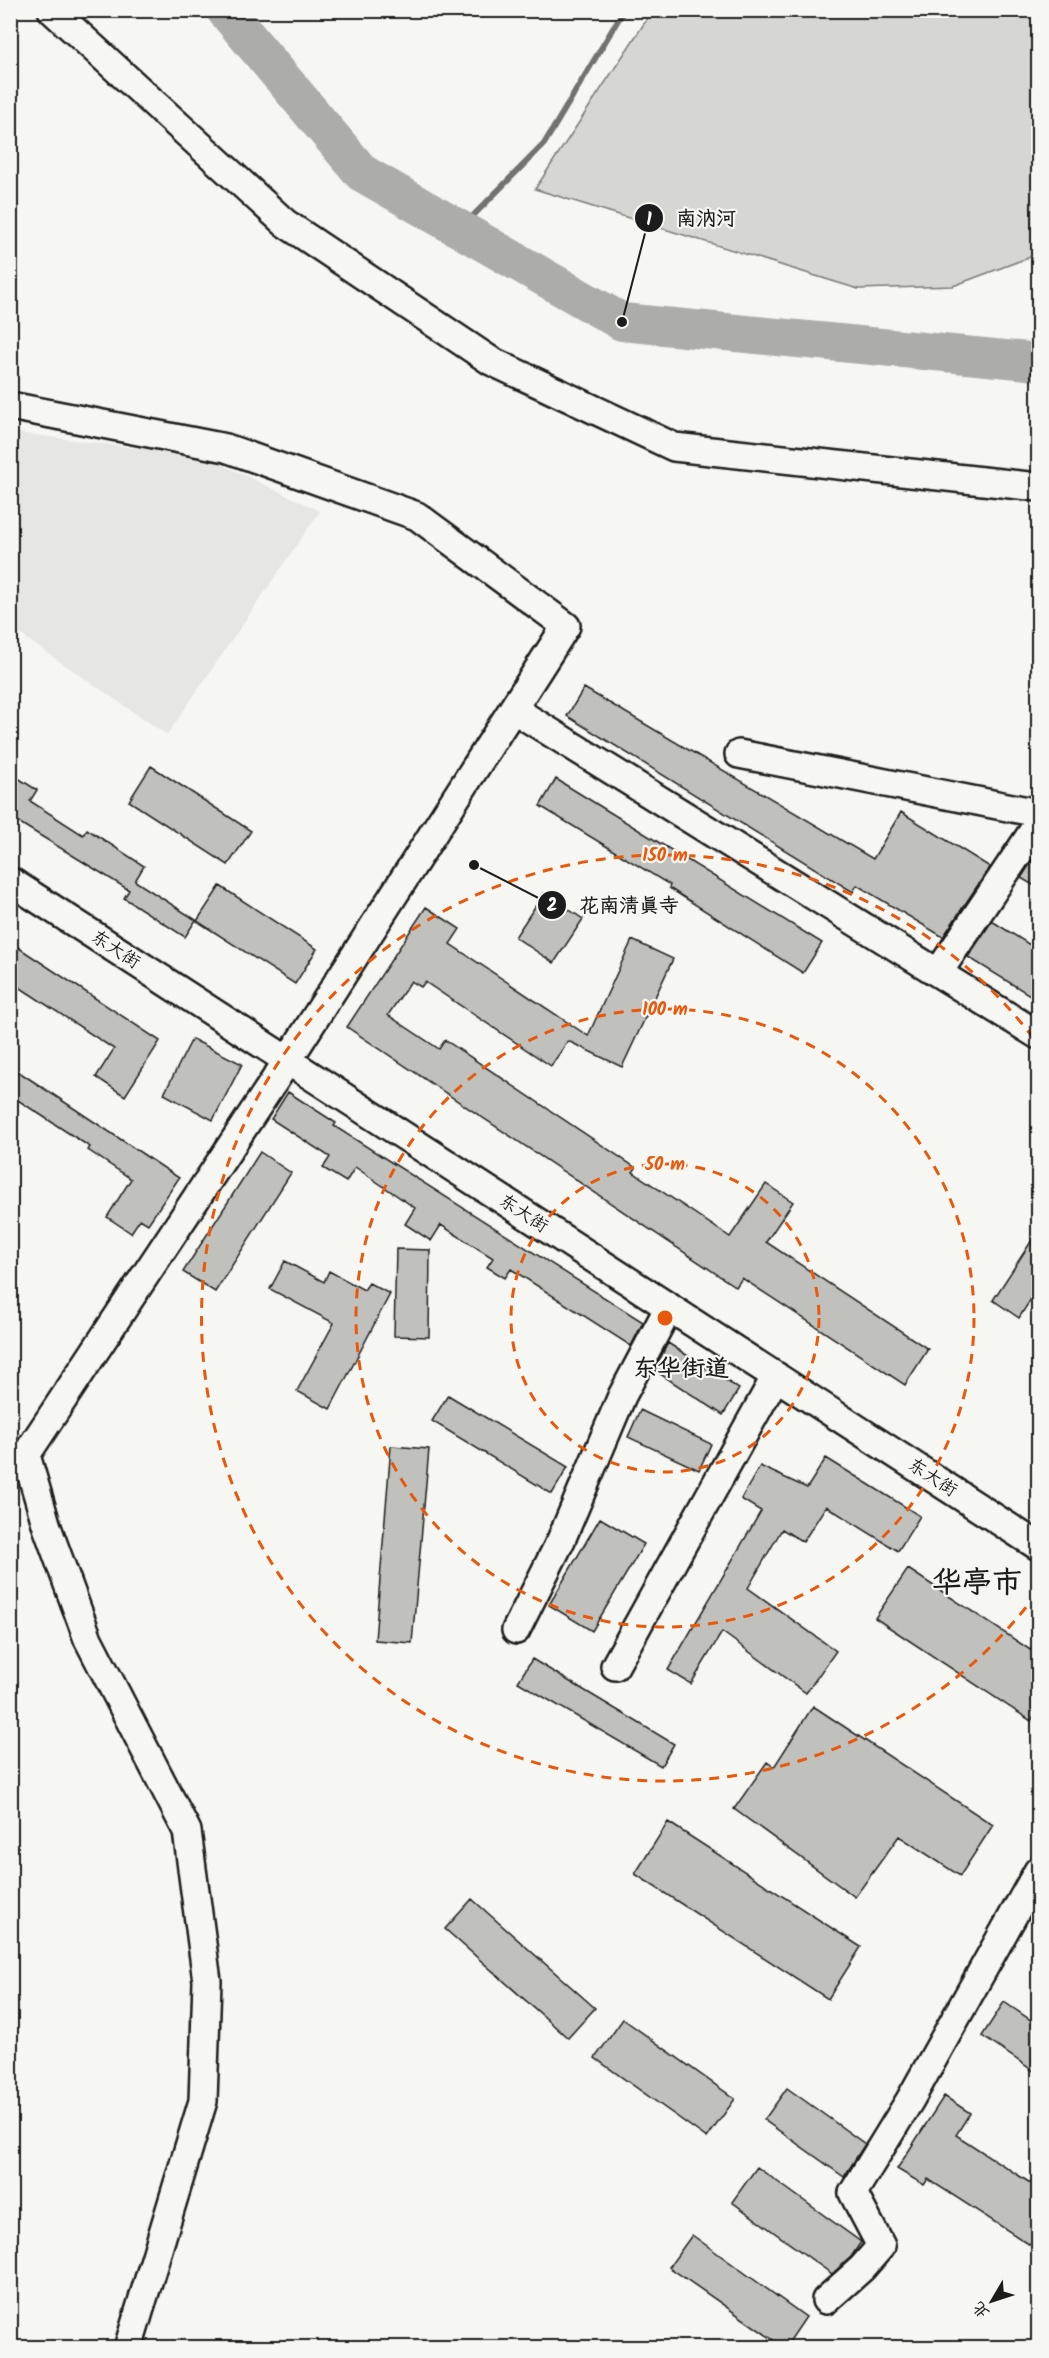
<svg xmlns="http://www.w3.org/2000/svg" width="1049" height="2358" font-family="Kalam,'LXGW WenKai TC',sans-serif">
<style>
.built{fill:#e6e6e2}
.green{fill:#d6d6d2;stroke:#797977;stroke-width:1.5}
.lines{fill:none;stroke-linecap:round;stroke-linejoin:round}
.stream{stroke:#727271;stroke-width:6}
.river{stroke:#acaca9;stroke-width:38}
.building{fill:#c0c0bd;stroke:#1c1c1c;stroke-width:1.5}
.minor-casing{stroke:#1c1c1c;stroke-width:32}
.minor{stroke:#f6f6f2;stroke-width:27}
.ring{fill:none;stroke:#e8590c;stroke-width:3;stroke-dasharray:10 8}
.labels{text-anchor:middle;stroke-width:4.5;stroke-linejoin:round;paint-order:stroke}
.street-label{font-size:18px;fill:#1c1c1c;stroke:#f6f6f2}
.district-label{font-size:24px;font-weight:bold;fill:#1c1c1c;stroke:#f6f6f2}
.town-label{font-size:30px;font-weight:bold;fill:#1c1c1c;stroke:#f6f6f2}
.centre{fill:#e8590c;stroke:#f6f6f2;stroke-width:3}
.ring-label{font-size:18px;text-anchor:middle;font-weight:bold;fill:#e8590c;stroke:#f6f6f2;stroke-width:4.5;stroke-linejoin:round;paint-order:stroke}
.leader{fill:none;stroke:#1c1c1c;stroke-width:2}
.callout-dot{fill:#1c1c1c;stroke:#f6f6f2;stroke-width:2}
.mark-label{font-size:18px;text-anchor:middle;font-weight:bold;fill:#fff}
.callout-label{font-size:20px;text-anchor:middle;font-weight:bold;fill:#1c1c1c;stroke:#f6f6f2;stroke-width:4.5;stroke-linejoin:round;paint-order:stroke}
</style>
<rect width="100%" height="100%" fill="#f6f6f2"/>
<filter id="ink" filterUnits="userSpaceOnUse"><feTurbulence type="fractalNoise" baseFrequency=".0167" numOctaves="2"/><feDisplacementMap in="SourceGraphic" scale="12" xChannelSelector="R" yChannelSelector="G"/><feConvolveMatrix kernelMatrix="1 2 1 2 8 2 1 2 1" color-interpolation-filters="sRGB"/></filter>
<g filter="url(#ink)">
<path class="built" d="M11,432l195,25 114,54 -153,224 -156,-107z"/>
<path class="green" d="M653,10l385,1v243l-85,32 -95,3 -323,-100z"/>
<g class="lines">
<path class="stream" d="M460,229l84,-85 80,-134"/>
<path class="river" d="M225,10l137,163 260,149 416,40"/>
</g>
<path class="building" d="M584,688l289,171 28,-47 89,55 -47,70 -86,-52 -4,7 -286,-176z
M151,766l100,65 -23,34 -99,-64z
M10,773l27,17 -7,11 53,34 4,-6 57,37 -9,15 61,39 -11,17 -61,-39 5,-8 -119,-73z
M556,779l266,164 -19,30 -134,-85 1,-3 -130,-79z
M1038,852v36l-17,-10z
M220,886l97,63 -22,35 -98,-63z
M544,893l39,26 -29,44 -39,-26z
M426,907l34,22 -10,15 138,92 44,-96 41,19 -51,108 -54,-26 -17,25 -126,-84 -4,5 -10,-6 -23,34 51,34 6,-9 191,128 -3,4 97,65 36,-53 27,18 -27,40 162,107 -23,36 -163,-107 -6,9 -389,-260z
M992,921l46,29v50l-70,-43z
M10,942l150,99 -35,55 -29,-19 18,-28 -104,-68z
M192,1039l50,25 -29,56 -49,-26z
M10,1066l169,112 -31,46 -8,-5 -9,14 -24,-16 24,-38 -43,-29 2,-3 -80,-52z
M288,1092l48,31 -2,3 309,196 -12,24 -120,-77 -6,9 -18,-11 6,-9 -52,-33 -10,16 -26,-17 10,-16 -60,-41 -9,15 -23,-14 7,-11 -59,-38z
M260,1152l31,21 -76,119 -32,-20z
M1038,1231v57l-19,30 -26,-18z
M396,1249l34,1 -1,87 -35,-1z
M285,1261l39,21 5,-11 35,19 5,-7 21,11 -60,115 -33,-18 37,-68 -64,-34z
M668,1343l71,46 -16,26 -69,-45z
M448,1395l120,72 -16,27 -120,-73z
M640,1410l71,34 -12,26 -71,-33z
M391,1446l38,3 -17,194 -37,-3z
M826,1458l94,58 -22,35 -72,-45 -23,36 -21,-13 -34,59 88,63 -30,42 -84,-61 -31,52 -23,-14 93,-159 -20,-12 19,-33 47,22z
M600,1518l44,26 -52,87 -43,-26z
M908,1569l130,86v54l-7,12 -156,-103z
M532,1659l142,85 -13,22 -143,-84z
M813,1706l180,119 -33,51 -61,-40 -44,61 -121,-88 33,-47 7,5z
M668,1822l193,125 -33,52 -193,-125z
M472,1899l123,109 -27,30 -123,-109z
M1004,2002l34,23v49l-56,-38z
M623,2019l112,80 -28,39 -112,-80z
M787,2088l78,56 -21,33 -80,-57z
M944,2096l26,17 -14,22 82,53v62l-110,-71 -4,6 -27,-16z
M757,2167l104,75 -10,15 -19,17 -100,-72z
M692,2235l114,82 -21,31 -116,-81z"/>
<g class="lines">
<g class="minor-casing">
<path id="minor" d="M52,10l233,213 206,138 183,86 364,40
M10,406l216,42 191,68 149,110 -278,434 -262,395 -16,9
M513,709l525,326
M739,754l299,59
M10,881l1028,665
M938,973l100,-149
M26,1455l21,72 41,112 99,192 20,150 -4,120 -75,247
M516,1630l45,-90 61,-144 47,-89
M615,1666l161,-290
M826,2300l36,-32 19,-22 -28,-53 57,-93 128,-229"/>
</g>
<use href="#minor" class="minor"/>
</g>
</g>
<g class="ring">
<circle cx="665" cy="1318" r="154"/>
<circle cx="665" cy="1318" r="309"/>
<path d="M1037 1593A463 463 0 1 1 1037 1043"/>
</g>
<g class="labels">
<g class="street-label">
<text transform="translate(116 949) rotate(33)" y="6">东大街</text>
<text transform="translate(524 1213) rotate(33)" y="6">东大街</text>
<text transform="translate(933 1477) rotate(33)" y="6">东大街</text>
</g>
<g class="district-label">
<text x="681" y="1376">东华街道</text>
</g>
<g class="town-label">
<text x="977" y="1592">华亭市</text>
</g>
</g>
<circle cx="665" cy="1318" r="9" class="centre"/>
<g class="ring-label">
<text x="665" y="861">150 m</text>
<text x="665" y="1015">100 m</text>
<text x="665" y="1170">50 m</text>
</g>
<path class="leader" d="M622 322L649 218M474 865L552 905"/>
<g class="callout-dot">
<circle cx="622" cy="322" r="6"/>
<circle cx="474" cy="865" r="6"/>
<circle cx="649" cy="218" r="15"/>
<circle cx="552" cy="905" r="15"/>
</g>
<g class="mark-label">
<text x="649" y="225">1</text>
<text x="552" y="911">2</text>
</g>
<g class="callout-label">
<text x="706" y="225">南汭河</text>
<text x="629" y="912">花南清真寺</text>
</g>
<rect width="1049" height="2358" fill="none" stroke="#f6f6f2" stroke-width="36"/>
<rect x="18" y="18" width="1013" height="2322" fill="none" stroke="#1c1c1c" stroke-width="2" filter="url(#ink)"/>
<g transform="translate(992 2301) rotate(231)" stroke="#f6f6f2" stroke-width="4.5" paint-order="stroke">
<path d="M0-4.5L10 22L0 15L-10 22Z" fill="#1c1c1c"/>
<text y="-9" font-size="16" font-weight="bold" text-anchor="middle" fill="#1c1c1c">北</text>
</g>
</svg>
